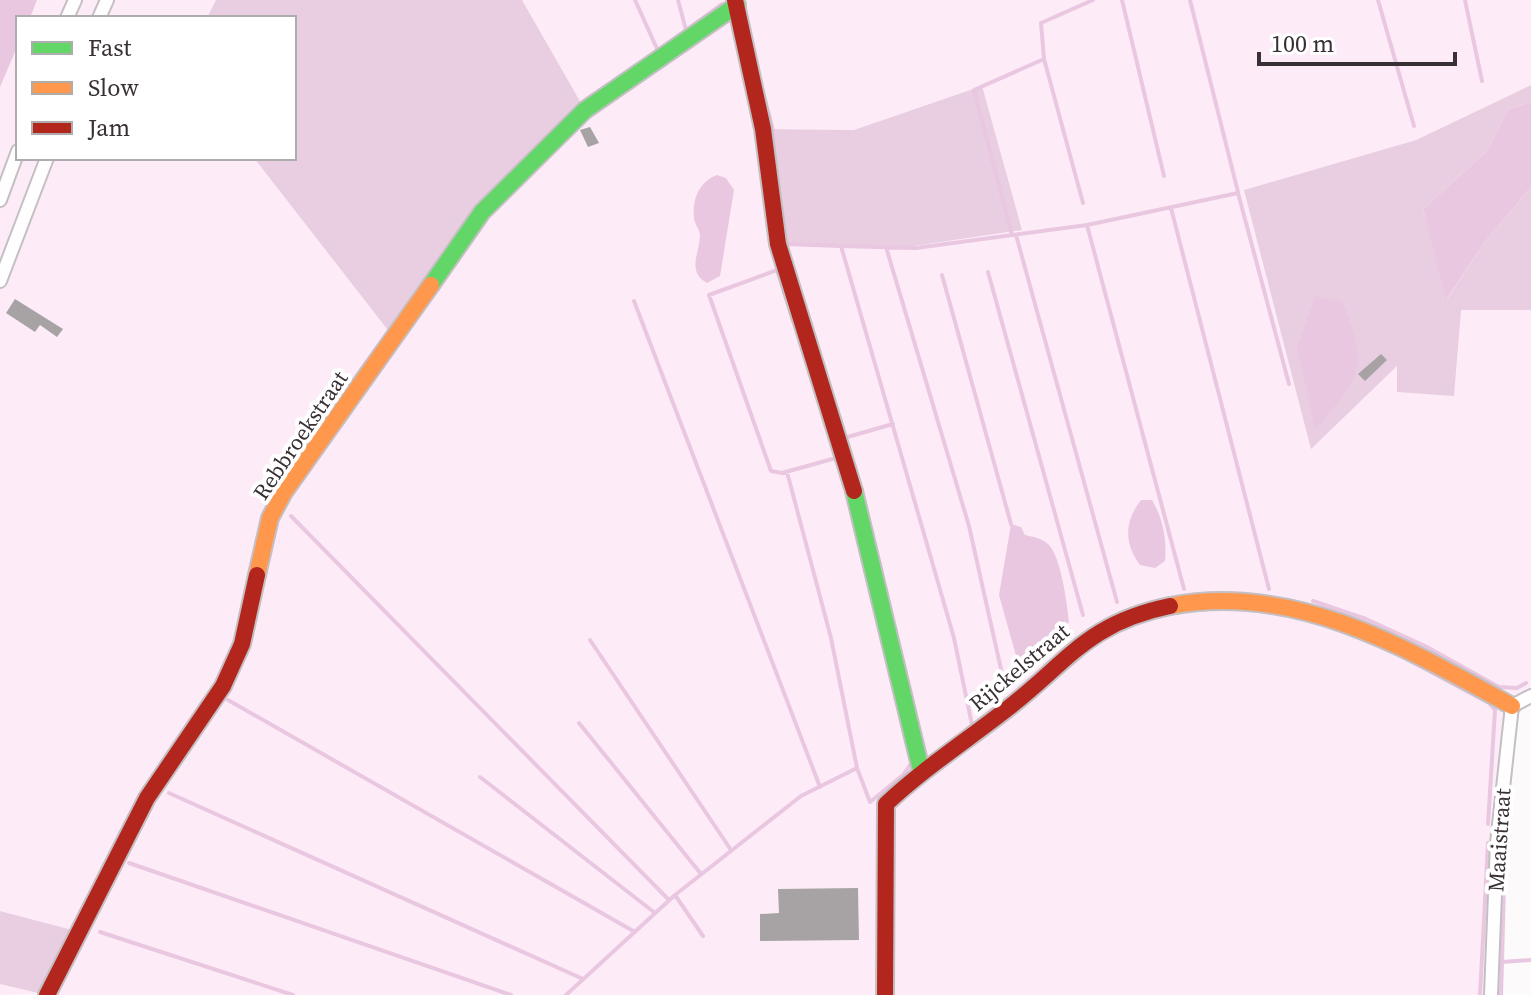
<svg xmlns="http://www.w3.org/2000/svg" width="1531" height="995" font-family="'Source Serif 4',serif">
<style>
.green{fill:#fdecf8;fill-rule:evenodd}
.forest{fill:#e9cde1}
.water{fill:#eac7e0}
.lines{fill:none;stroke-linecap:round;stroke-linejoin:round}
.stream{stroke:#eac7e0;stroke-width:4}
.building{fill:#a7a3a5}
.street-casing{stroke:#c3bfc2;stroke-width:16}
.fast-casing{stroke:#c3bfc2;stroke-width:20}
.slow-casing{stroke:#c3bfc2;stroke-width:20}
.jam-casing{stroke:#c3bfc2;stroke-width:20}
.street{stroke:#fffefe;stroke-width:12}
.fast{stroke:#63d668;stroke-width:16}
.slow{stroke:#ff974d;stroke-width:16}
.jam{stroke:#b3261e;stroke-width:16}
.labels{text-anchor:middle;stroke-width:8;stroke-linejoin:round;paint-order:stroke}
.street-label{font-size:22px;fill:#383035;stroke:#fff}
</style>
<rect width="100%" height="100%" fill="#fcfafb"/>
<path class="green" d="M37,0h182l-11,18h-178z
M522,0h1009v85l-115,55 -172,50 154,175 63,-55h70v376l-19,21 -21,288h-1441l26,-64 -76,-20v-824l18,-42v113h236l140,180 88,-126 103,-102zM763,129l91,1 -76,114z
M0,984l42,10 -42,1z"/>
<path class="forest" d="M216,0h306l63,110 -56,52 -135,176 -140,-180h40v-140h-87z
M1531,85v17l-23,7 -21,42 -64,58 24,90 37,-56 47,-56v123h-70l-7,86 -57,-4v-26l-86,83 -67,-259 172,-50z
M982,86l40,144 -115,17 -129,-3 -15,-115 91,1z
M0,911l76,20 -34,63 -42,-10z"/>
<path class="water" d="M0,0h37l-7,18h-12v27l-18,42z
M1531,102v85l-47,56 -38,57 -23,-91 64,-58 21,-42z
M717,175l9,3 8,12 -14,86 -13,7c-21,-11 -7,-31 -7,-48 0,-5 -6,-11 -6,-18 -2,-18 6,-36 23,-42z
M1315,297l27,4c28,68 18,76 -27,129l-18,-83z
M1141,500h11c11,18 15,40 13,61l-10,7 -15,-3c-16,-22 -16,-43 1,-65z
M1011,524l10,3 4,8c9,2 17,3 24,10 12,13 18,58 20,77l-36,38 -17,-4 -17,-61z"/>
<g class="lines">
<path class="stream" d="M635,0l23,51
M678,0l8,30
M1122,0l42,176
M1190,0l48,192
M1378,0l36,126
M1465,0l17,81
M671,41l51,-37
M1044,59l-3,-36 52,-23
M763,92l9,34 7,67
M1171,208l98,381
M1087,225l97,364
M1012,235l-38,-145 70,-31 39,144
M1016,235l101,367
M785,244l56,2 113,392 18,87
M841,246l75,2 171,-23 151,-32 51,191
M886,247l83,279 36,161
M988,272l95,343
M942,275l69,249
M634,301l186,486
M793,321l-16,-51 -68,25 62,176 11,2 54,-15
M844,438l49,-14
M787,472l44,166 26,130 13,34 33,-27 10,-14
M291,516l378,384
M1313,601l53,18 59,27 74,41 18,1 9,-5
M590,640l141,210
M1401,656l88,47 6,7 -7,114
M1051,679l29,-22
M228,700l407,232
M579,723l122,151
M480,777l175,136
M169,793l414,186
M1505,844l-3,118 29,-2
M129,863l382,132
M675,895l28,41
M100,932l193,63
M566,995l109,-100 126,-99 56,-28
M1480,995l8,-152
M1501,995l1,-33"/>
</g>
<path class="building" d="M590,127l9,16 -11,4 -8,-17z
M15,299l48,30 -6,8 -17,-12 -5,7 -29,-19z
M1381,354l6,6 -22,21 -7,-7z
M858,888l1,52 -99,1v-27l19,-1 -1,-24z"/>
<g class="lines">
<g class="street-casing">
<path id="street" d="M67,18l8,-18
M99,18l8,-18
M0,200l18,-49
M0,281l47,-123
M1491,995l6,-152 15,-137 19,-10"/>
</g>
<g class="fast-casing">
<path id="fast" d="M431,285l51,-73 103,-102 152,-105
M854,491l67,279"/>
</g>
<g class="slow-casing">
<path id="slow" d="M257,575l13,-57 14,-26 147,-207
M1170,606c124,-24 237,42 342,100"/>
</g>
<g class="jam-casing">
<path id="jam" d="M735,0l28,129 15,115 76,247
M47,995l100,-197 76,-112 19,-42 15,-69
M885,995l1,-191c37,-35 80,-63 121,-95 61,-47 80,-86 163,-103"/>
</g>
<use href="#street" class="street"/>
<use href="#fast" class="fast"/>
<use href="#slow" class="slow"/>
<use href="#jam" class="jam"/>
</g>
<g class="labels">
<g class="street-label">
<text transform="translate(300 435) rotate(-56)" y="8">Rebbroekstraat</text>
<text transform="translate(1019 667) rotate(-40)" y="8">Rijckelstraat</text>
<text transform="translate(1499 840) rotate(-86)" y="8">Maaistraat</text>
</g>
</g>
<rect x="16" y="16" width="280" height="144" fill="#ffffff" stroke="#afacae" stroke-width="2"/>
<rect x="32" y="42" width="40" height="12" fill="#63d668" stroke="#afacae" stroke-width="2"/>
<text x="88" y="56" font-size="24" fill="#383035">Fast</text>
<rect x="32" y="82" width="40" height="12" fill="#ff974d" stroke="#afacae" stroke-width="2"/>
<text x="88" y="96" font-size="24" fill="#383035">Slow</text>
<rect x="32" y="122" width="40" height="12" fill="#b3261e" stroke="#afacae" stroke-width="2"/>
<text x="88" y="136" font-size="24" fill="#383035">Jam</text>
<path d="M1259 52v12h196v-12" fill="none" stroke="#383035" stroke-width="4"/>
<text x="1271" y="52" font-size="24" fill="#383035" stroke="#ffffff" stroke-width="6" paint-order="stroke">100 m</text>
</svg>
